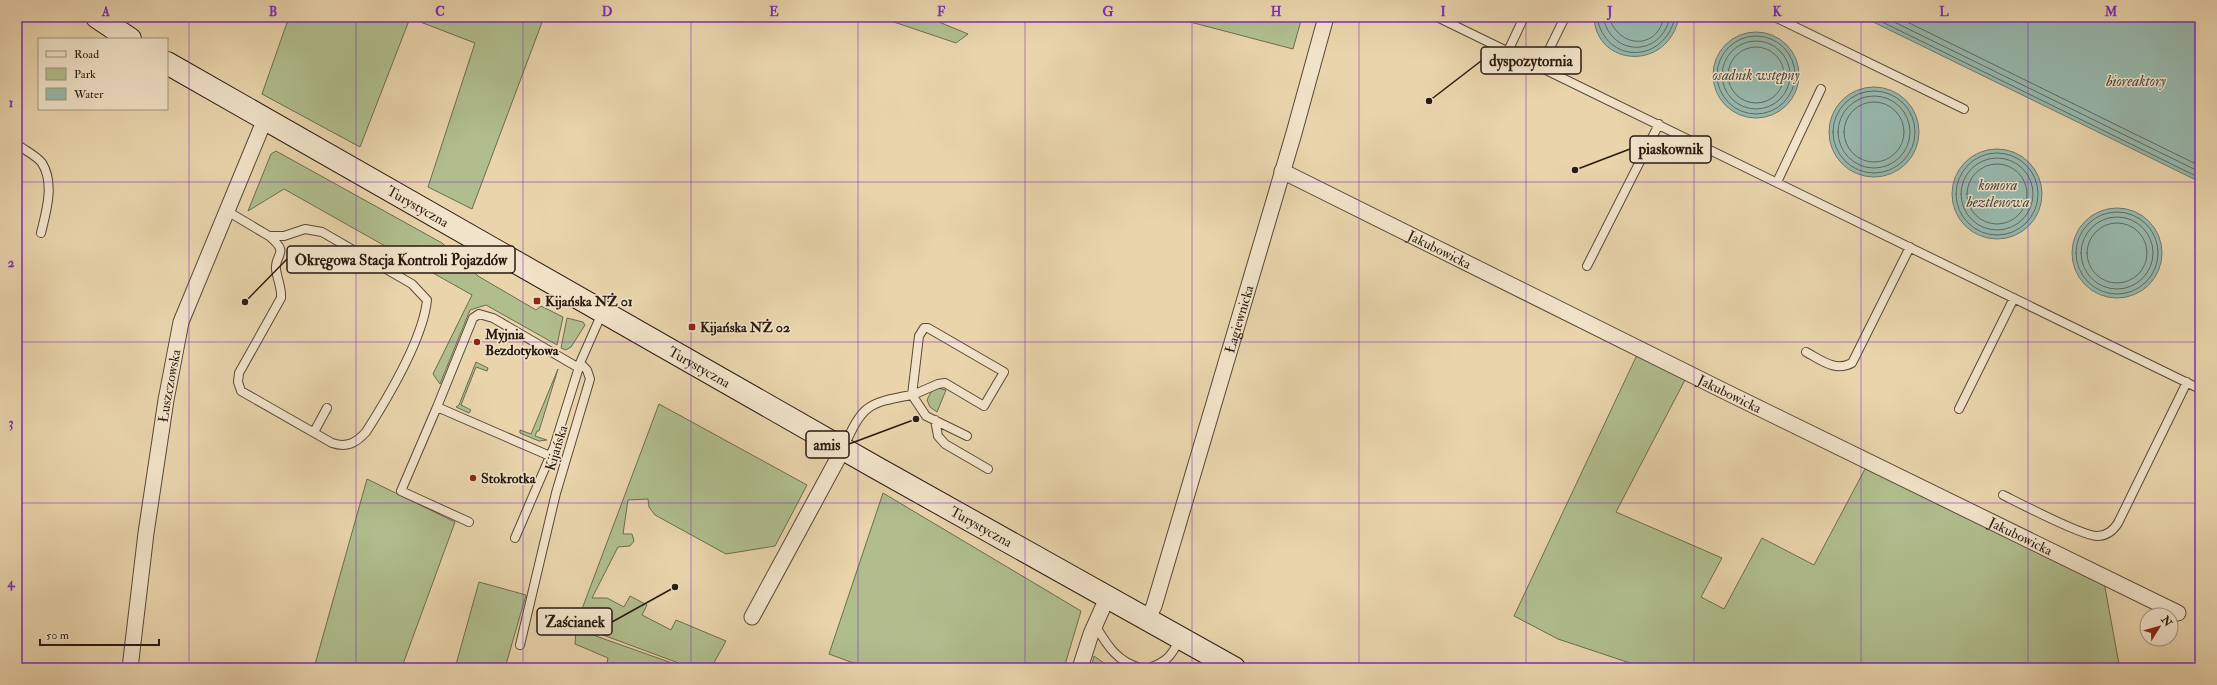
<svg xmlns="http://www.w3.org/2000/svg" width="2217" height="685" font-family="'IM FELL Double Pica',serif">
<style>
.green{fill:#b0be8e;stroke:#6c6c4f}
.water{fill:#97b8ad;stroke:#6b796e}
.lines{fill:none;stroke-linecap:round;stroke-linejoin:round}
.shore{stroke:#60695e;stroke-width:1}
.service-casing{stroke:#594837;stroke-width:10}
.minor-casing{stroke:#594837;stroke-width:17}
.secondary-casing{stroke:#291a10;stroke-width:24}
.service{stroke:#f1e3c9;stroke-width:8}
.minor{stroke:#f1e3c9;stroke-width:15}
.secondary{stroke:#f1e3c9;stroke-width:22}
.grid{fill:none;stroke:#7b2cbf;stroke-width:1;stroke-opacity:0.55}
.poi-dot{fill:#8f2418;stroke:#f1e3c9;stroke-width:1.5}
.labels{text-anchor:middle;stroke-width:3;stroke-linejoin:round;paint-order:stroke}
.street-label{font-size:14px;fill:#291a10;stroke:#f1e3c9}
.poi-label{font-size:14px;font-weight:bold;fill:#291a10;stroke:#f1e3c9;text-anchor:start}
.water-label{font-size:15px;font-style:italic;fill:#4a493f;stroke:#f1e3c9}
.leader{fill:none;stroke:#291a10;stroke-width:1.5}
.callout-dot{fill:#291a10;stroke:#f1e3c9;stroke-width:1.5}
.callout{fill:#f1e3c9;stroke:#291a10;stroke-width:1.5}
.callout-label{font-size:15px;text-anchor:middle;font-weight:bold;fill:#291a10}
.neatline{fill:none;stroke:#7b2cbf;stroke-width:1.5}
.grid-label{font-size:13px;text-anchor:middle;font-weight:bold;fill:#7b2cbf}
</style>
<rect width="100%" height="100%" fill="#e9d4ac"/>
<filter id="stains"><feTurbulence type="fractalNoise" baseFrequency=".005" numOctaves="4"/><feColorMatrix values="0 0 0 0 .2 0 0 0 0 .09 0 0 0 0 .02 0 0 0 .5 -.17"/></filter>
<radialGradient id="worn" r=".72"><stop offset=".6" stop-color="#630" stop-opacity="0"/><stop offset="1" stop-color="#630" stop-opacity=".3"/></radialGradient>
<path class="green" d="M289,17h255l-72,192 -44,-22 47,-144 -65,-25 -50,129 -98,-53z
M879,17h48l41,17 -12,9z
M1171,17h131l-9,32z
M276,151l166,92 36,33 58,34 5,-4 22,11 -6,28 -71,-40 -16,5 -30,74 -7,-10 39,-79 -188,-106 -36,22 23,-57z
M567,318l16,4 2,3 -14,22 -5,3 -5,-2z
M1637,355l49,23 -70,134 106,46 -21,39 23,12 38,-71 52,27 51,-96 20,7 219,106 15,82 -2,4h-472l-87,-29 -44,-23z
M476,362l12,6 -1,3 -11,-4 -15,38 10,5 -2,3 -13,-6 3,-2z
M558,369l-19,62h-2l-2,5 12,4 -8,1 -19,-8v-3l11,4z
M937,388l9,2 -9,22 -7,-5 -3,-7 4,-8z
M659,404l148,81 -32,61 -49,8 -71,-39 -6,-8 -1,-8 -20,1 -5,34h9l2,7 -4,5 -12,1 -26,51h15l17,9 6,-11 17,9 -5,10 29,15 5,-10 50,21 -15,27h-19l-116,-43z
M367,479l88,43 -52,142 -14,4h-75z
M883,493l198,118 -17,57h-197l-38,-14z
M479,582l47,13 -21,73h-50z
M576,629l110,39h-80l2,-10 -33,-14z
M1094,656l17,12h-20z"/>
<path class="water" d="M1594,17h85c-11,55 -83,50 -85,0z
M1863,17h337v165z
M1713 75a43 43 0 1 1 86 0a43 43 0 1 1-86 0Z
M1829 132a45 45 0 1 1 90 0a45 45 0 1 1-90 0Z
M1952 194a45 45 0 1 1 90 0a45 45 0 1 1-90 0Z
M2072 253a45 45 0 1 1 90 0a45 45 0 1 1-90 0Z"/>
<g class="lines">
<path class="shore" d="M1597,17c8,48 68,47 78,0
M1603,17c8,40 58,41 67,0
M1609,17c9,31 48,34 55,0
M1872,17l328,161
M1884,17l316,155
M1897,17l303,149
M1717 75a39 39 0 1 1 78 0a39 39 0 1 1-78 0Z
M1722 75a34 34 0 1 1 68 0a34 34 0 1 1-68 0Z
M1728 75a28 28 0 1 1 56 0a28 28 0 1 1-56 0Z
M1833 132a41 41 0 1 1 82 0a41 41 0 1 1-82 0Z
M1838 132a36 36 0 1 1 72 0a36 36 0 1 1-72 0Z
M1844 132a30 30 0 1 1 60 0a30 30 0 1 1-60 0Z
M1956 194a41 41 0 1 1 82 0a41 41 0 1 1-82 0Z
M1961 194a36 36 0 1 1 72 0a36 36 0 1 1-72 0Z
M1967 194a30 30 0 1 1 60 0a30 30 0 1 1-60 0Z
M2076 253a41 41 0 1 1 82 0a41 41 0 1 1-82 0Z
M2081 253a36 36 0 1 1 72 0a36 36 0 1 1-72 0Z
M2087 253a30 30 0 1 1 60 0a30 30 0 1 1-60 0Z"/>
<g class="service-casing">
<path id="service" d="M1437,17l763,372
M1775,17l189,92
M1508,51l16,-34
M1541,66l24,-49
M17,144c7,6 20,12 25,19 13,21 4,49 -1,70
M1777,182l44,-93
M227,211l42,25h15l21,-7 17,3 90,52 15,16c-4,39 -40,99 -61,132 -10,11 -19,16 -34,11l-91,-52 -3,-9 1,-9 42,-75c1,-10 -4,-19 -5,-29 -2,-15 15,-15 -7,-33
M1587,266l72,-142
M1806,352c15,8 29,20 46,11l58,-116
M437,407l-36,84 68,31
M1959,409l55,-111
M935,420l3,16 7,8 43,25
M314,432l13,-24
M843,448c20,-42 22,-45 69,-53l3,-1 23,-10 7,-1 39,23 20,-34 -76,-44h-4l-5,8 -7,59 14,21 41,20
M550,456l-113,-49 36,-89 6,-4 14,4 86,50
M2003,495c18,9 79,41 94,41 10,0 16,-5 21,-13l69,-141
M515,538l39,-91 26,-83
M1095,625c12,20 22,37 46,43
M520,645l36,-152 34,-114 -3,-9 -7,-7 22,-50
M1149,668c19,-7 22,-12 31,-29"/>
</g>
<g class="minor-casing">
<g id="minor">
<path id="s1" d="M1282,171l442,220 454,222"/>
<path d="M752,617l91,-168"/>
<path id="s2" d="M1147,620l7,-14 140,-473 32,-116"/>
<path id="s3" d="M130,668l16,-135 20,-133 15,-78 84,-203"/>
<path d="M1080,668l11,-34 16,-36"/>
</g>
</g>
<g class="secondary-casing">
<g id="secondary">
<path d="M97,17l33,22"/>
<path id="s4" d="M167,63l708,404 359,201"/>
</g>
</g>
<use href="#service" class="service"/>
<use href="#minor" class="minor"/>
<use href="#secondary" class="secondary"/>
</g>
<path class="grid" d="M189,17v651M356,17v651M523,17v651M691,17v651M858,17v651M1025,17v651M1192,17v651M1359,17v651M1526,17v651M1694,17v651M1861,17v651M2028,17v651M17,182h2183M17,342h2183M17,503h2183"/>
<g class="poi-dot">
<rect x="533" y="297" width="8" height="8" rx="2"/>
<rect x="688" y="323" width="8" height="8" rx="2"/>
<circle cx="477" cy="342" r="4"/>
<circle cx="473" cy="478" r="4"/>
</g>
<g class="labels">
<g class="street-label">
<text dy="5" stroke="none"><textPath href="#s4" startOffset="289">Turystyczna</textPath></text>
<text dy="5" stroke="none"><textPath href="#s1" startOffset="176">Jakubowicka</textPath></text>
<text dy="5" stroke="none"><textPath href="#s2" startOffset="315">Łagiewnicka</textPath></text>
<text dy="5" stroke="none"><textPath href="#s4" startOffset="613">Turystyczna</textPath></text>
<text dy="5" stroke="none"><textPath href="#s3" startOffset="285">Łuszczowska</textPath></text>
<text dy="5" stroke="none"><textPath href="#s1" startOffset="500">Jakubowicka</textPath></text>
<text transform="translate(556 448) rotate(-73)" y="5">Kijańska</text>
<text dy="5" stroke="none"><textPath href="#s4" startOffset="937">Turystyczna</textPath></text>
<text dy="5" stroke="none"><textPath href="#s1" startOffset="824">Jakubowicka</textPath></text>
</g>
<g class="poi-label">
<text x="545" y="306">Kijańska NŻ 01</text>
<text x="700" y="332">Kijańska NŻ 02</text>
<text x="485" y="339">Myjnia<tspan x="485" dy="16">Bezdotykowa</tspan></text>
<text x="481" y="483">Stokrotka</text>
</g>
<g class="water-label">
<text x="1756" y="80">osadnik wstępny</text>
<text x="2136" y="86">bioreaktory</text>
<text x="1998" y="190">komora<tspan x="1998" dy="17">beztlenowa</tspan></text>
</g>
</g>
<path class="leader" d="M1429 101L1481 61M1575 170L1630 149M245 302L287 259M916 419L849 444M675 587L612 622"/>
<g class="callout-dot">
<circle cx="1429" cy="101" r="4"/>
<circle cx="1575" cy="170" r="4"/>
<circle cx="245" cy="302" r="4"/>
<circle cx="916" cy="419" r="4"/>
<circle cx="675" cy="587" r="4"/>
</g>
<g class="callout">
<rect x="1481" y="47" width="100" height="27" rx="4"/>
<rect x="1630" y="136" width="81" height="27" rx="4"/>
<rect x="287" y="246" width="228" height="27" rx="4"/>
<rect x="806" y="431" width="43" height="27" rx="4"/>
<rect x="537" y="608" width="75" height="27" rx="4"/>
</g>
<g class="callout-label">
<text x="1531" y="66">dyspozytornia</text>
<text x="1671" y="154">piaskownik</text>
<text x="401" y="265">Okręgowa Stacja Kontroli Pojazdów</text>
<text x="827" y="450">amis</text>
<text x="575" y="627">Zaścianek</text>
</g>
<rect width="2217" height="685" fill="none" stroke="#e9d4ac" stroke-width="44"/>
<rect x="38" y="38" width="130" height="72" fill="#f1e3c9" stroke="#a1937f"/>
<rect x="46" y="51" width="20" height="6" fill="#f1e3c9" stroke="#a1937f"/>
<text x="74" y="58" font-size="12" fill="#291a10">Road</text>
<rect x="46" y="68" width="20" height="12" fill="#b0be8e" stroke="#a1937f"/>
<text x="74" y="78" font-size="12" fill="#291a10">Park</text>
<rect x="46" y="88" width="20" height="12" fill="#97b8ad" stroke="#a1937f"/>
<text x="74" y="98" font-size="12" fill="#291a10">Water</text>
<g transform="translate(2159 627) rotate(53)"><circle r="19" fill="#f1e3c9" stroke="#a1937f"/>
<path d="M0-3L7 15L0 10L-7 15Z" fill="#8f2418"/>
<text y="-6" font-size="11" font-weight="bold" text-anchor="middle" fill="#291a10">N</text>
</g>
<path d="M40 639v6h119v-6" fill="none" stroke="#291a10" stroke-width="2"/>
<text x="46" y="639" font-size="12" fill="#291a10" stroke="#f1e3c9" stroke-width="3" paint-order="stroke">50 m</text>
<rect x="22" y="22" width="2173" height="641" class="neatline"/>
<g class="grid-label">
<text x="106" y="16">A</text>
<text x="273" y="16">B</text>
<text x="440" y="16">C</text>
<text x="607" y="16">D</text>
<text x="774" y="16">E</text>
<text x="941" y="16">F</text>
<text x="1108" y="16">G</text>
<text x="1276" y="16">H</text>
<text x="1443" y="16">I</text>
<text x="1610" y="16">J</text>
<text x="1777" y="16">K</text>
<text x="1944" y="16">L</text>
<text x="2111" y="16">M</text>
<text x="11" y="107">1</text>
<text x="11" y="267">2</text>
<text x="11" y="427">3</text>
<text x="11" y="587">4</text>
</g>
<rect width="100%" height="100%" filter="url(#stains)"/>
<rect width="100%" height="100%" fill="url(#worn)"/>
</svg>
